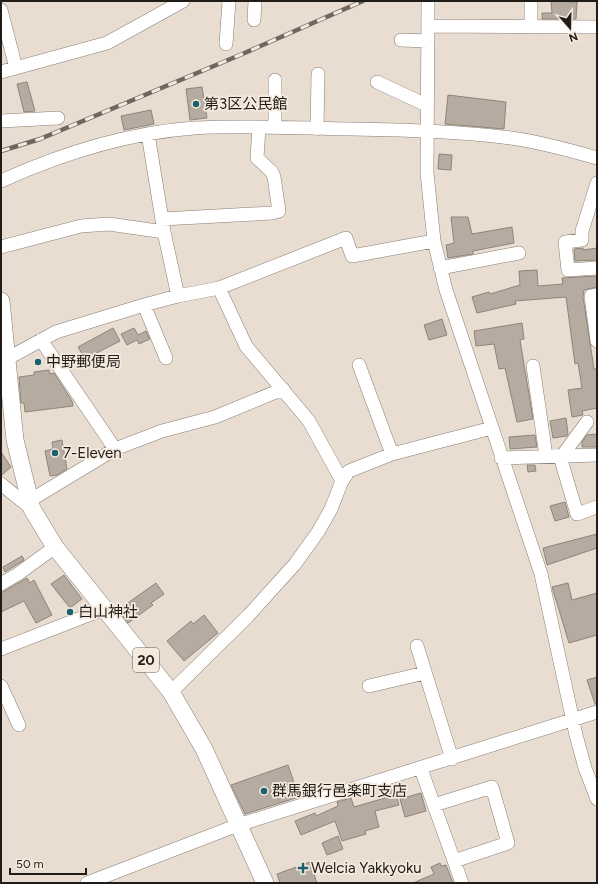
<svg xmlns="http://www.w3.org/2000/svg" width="598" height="884" font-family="Figtree,'Noto Sans JP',sans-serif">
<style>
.building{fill:#b6aba0;stroke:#8f8479}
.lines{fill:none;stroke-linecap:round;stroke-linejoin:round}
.minor-casing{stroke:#887d73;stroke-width:14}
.major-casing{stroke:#887d73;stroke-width:18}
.minor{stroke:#fff;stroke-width:13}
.major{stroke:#fff;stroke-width:17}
.rail-casing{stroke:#6e6760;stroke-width:4.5}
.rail{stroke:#f6eadf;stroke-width:3;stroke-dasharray:9;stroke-linecap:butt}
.poi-dot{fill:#196170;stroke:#f6eadf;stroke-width:1.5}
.labels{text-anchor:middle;stroke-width:3.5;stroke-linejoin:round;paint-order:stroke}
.shield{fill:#f6eadf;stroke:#605a54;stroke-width:1}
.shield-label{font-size:14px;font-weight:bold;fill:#201c18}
.poi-label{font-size:15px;fill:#201c18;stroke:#f6eadf;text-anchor:start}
</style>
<rect width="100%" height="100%" fill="#e9ddd1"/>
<path class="building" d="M551,1l26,1 -1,17h-34v-6h10z
M27,82l8,29 -11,1 -7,-28z
M202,87l5,31 -17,2 -4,-31z
M448,95l58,7 -2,27 -59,-5z
M151,110l3,14 -30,6 -3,-14z
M439,154l13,1 -1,15 -13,-1z
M451,217h17l4,17 40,-7 2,16 -41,8v3l-25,4 -2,-13 8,-2z
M583,248v2l14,-2v12l-22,1 -1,-12z
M537,270l1,16 25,-2 -1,-6 35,-2v11l-13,3 -1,7 11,72h3v39l-15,3 1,4 -11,2 -4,-27 14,-2 -4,-25 -3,1 -9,-67 -51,4 1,3 -39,9 -5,-16 17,-5 1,2 30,-9 -1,-14z
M442,319l5,16 -18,5 -5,-15z
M522,323l2,16 -4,1 13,79 -16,3 -12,-54 -6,1 -5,-25 -18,2 -2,-15z
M113,328l7,13 -35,18 -7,-12z
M134,328l4,7 8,-4 4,8 -11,5 -2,-4 -10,5 -6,-11z
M49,370l1,4 4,-1 18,28 1,5 -48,6 -1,-9h-3l-2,-26 15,-2v-3z
M566,418l2,16 -1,2 -14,2 -3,-17z
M597,434v13h-15v-5l5,-7z
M535,435l2,12 -27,2 -1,-12z
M62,440l5,29 -10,6 -7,1 -5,-25 8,-2 -1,-7z
M1,452l10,15 -10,9z
M527,465h8l1,6 -8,1z
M565,502l4,15 -14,4 -5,-15z
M597,534v14l-50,17 -4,-17z
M22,556l2,4 -19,12 -2,-5z
M64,575l18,24 -12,9 -19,-24z
M27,578l3,5 4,-3 18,35 -16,8 -12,-22 -23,11v-19z
M156,583l8,11 -13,9 2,2 -25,18 -10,-13z
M568,583l4,17 25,-7v42l-28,8 -17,-56z
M204,615l14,18 -34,28 -17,-20 24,-20 2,3z
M597,677v27h-2l-8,-24z
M288,765l11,32 -54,17 -14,-29z
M393,784l6,21 -24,6 4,16 -14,4 1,3 -24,7 -7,-20 -34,14 -6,-14 20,-8 1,3 22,-10 -1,-4 14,-4 3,9 31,-9 -3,-10z
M421,793l5,18 -21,6 -5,-18z
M338,836l5,13 -16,6 -5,-12z
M310,862l7,21h-37l-3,-9z
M440,863l1,3 5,-1 7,18h-40l21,-9 -3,-7z"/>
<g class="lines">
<g class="minor-casing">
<path id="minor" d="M428,1l-1,172 7,68 12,49 95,284 35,161 9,33 12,31
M531,1v26
M1,10l15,58
M254,20l1,-19
M428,26l169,1
M401,40l27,1
M226,44l3,-43
M1,72l106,-29 76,-42
M377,82l45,21 6,1
M1,121l57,-3
M275,128v-48
M317,129l1,-55
M148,134l16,98 14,64
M1,181c62,-28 125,-48 193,-53 52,-3 104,0 156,1 53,1 107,2 161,9 29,4 58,12 86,20
M597,183l-15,48v9l-17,2 3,28 29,-2
M162,219l110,-6 7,-2 -5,-34 -2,-5 -15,-14 2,-30
M1,247l80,-21 28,-2 55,8
M440,268l79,-15
M219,288l27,58 63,75 33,60
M597,295l-6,1 6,45
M144,305l22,53
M41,340l74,109
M1,362l55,-30 88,-27 34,-9 41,-8 127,-50 6,18 82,-15
M359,365l33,89
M533,366l13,90
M587,422l-25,34 -1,4 16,54 20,-7
M501,458l96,-3
M1,484l31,25
M29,501l86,-52 47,-18 53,-14 68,-28
M1,584l17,-10 37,-27
M417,646l35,113
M1,649l103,-40
M1,686l18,39
M369,686l56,-13
M171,692l77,-76 47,-52 23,-32 13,-23 11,-28 7,-10 43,-17 100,-26
M421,769l41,114
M434,805l58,-18 16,56 -54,18
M87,883l151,-58 359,-113"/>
</g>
<g class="major-casing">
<path id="major" d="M1,301l14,139 17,69 23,38 116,145 33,57 61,134"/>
</g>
<use href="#minor" class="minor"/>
<use href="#major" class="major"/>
<g class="rail-casing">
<path id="rail" d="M1,151l39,-12 200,-84 123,-54"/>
</g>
<use href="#rail" class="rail"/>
</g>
<g class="poi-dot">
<circle cx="196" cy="104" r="4"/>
<circle cx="38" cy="362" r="4"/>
<circle cx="55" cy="453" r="4"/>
<circle cx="70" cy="612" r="4"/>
<circle cx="264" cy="791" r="4"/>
<path d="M301 862h4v4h4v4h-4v4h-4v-4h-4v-4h4z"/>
</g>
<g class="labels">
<rect class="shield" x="133" y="648" width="26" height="24" rx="3"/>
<g class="shield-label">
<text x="146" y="665">20</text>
</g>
<g class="poi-label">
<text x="204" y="109">第3区公民館</text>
<text x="46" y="367">中野郵便局</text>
<text x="63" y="458">7-Eleven</text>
<text x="78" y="617">白山神社</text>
<text x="272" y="796">群馬銀行邑楽町支店</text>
<text x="311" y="873">Welcia Yakkyoku</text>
</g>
</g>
<rect width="598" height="884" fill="none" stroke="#201c18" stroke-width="4"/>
<g transform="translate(570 28) rotate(160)" stroke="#f6eadf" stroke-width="3" paint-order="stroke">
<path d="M0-3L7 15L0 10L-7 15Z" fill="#201c18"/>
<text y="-6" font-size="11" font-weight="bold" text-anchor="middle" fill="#201c18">N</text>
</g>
<path d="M10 868v6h76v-6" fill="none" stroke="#201c18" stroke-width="2"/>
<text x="16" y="868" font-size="12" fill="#201c18" stroke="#f6eadf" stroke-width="3" paint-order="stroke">50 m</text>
</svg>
